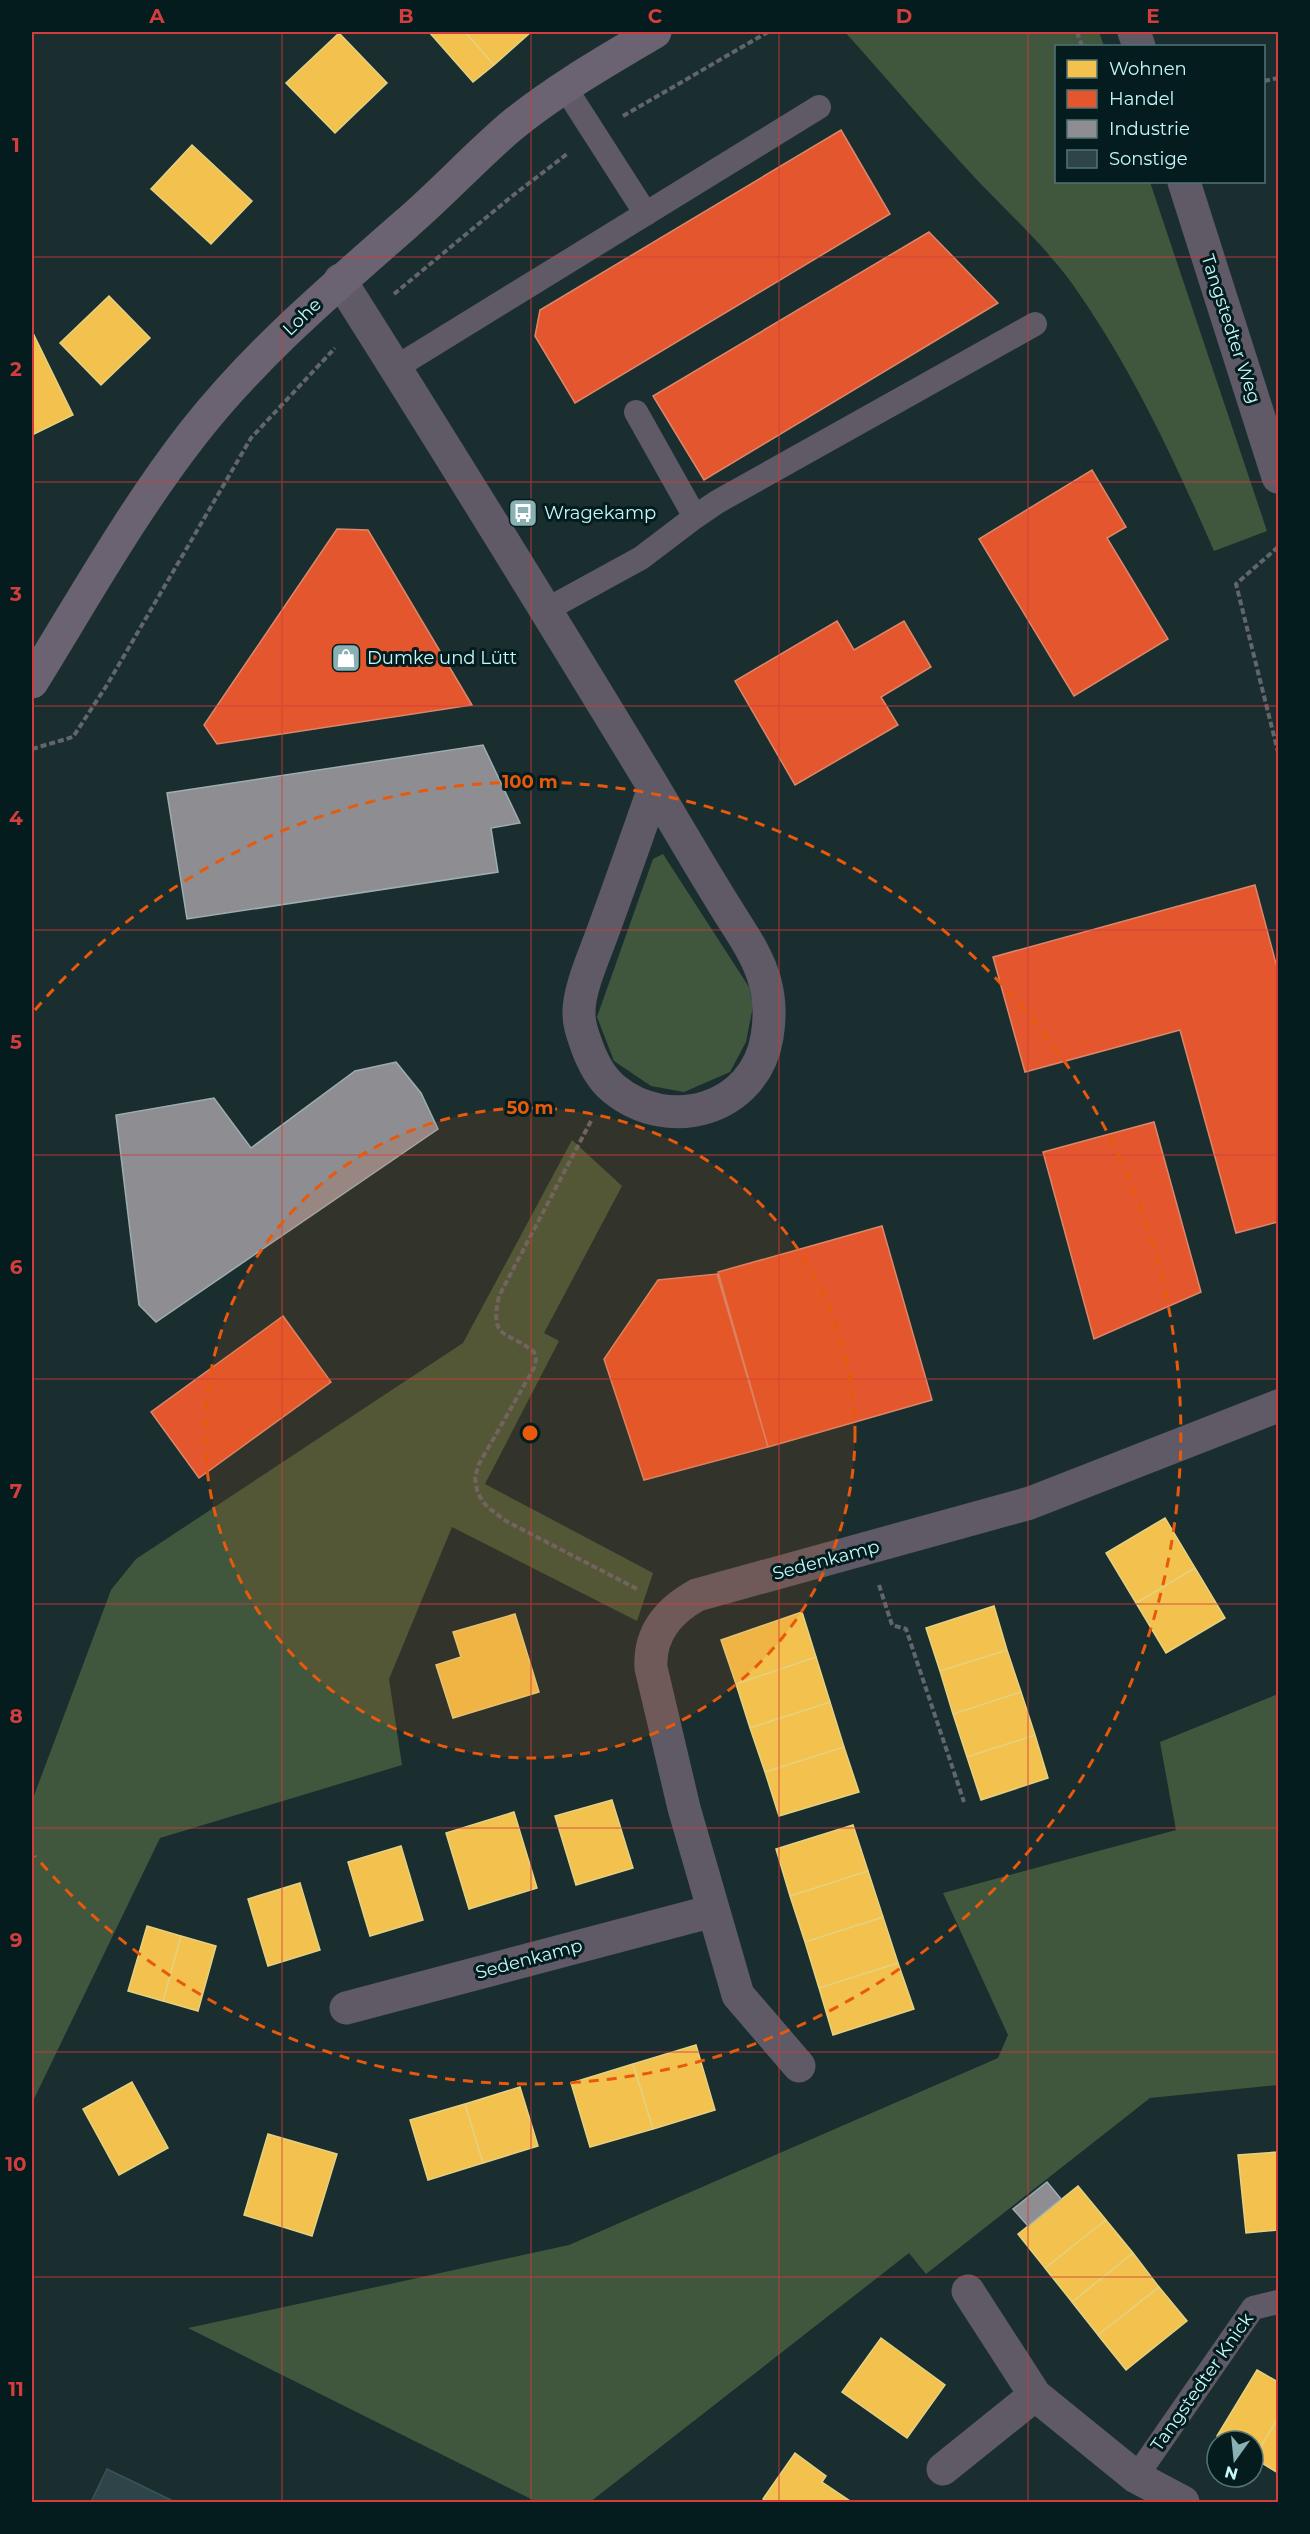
<svg xmlns="http://www.w3.org/2000/svg" width="1310" height="2534" font-family="Montserrat,sans-serif">
<style>
.green{fill:#40573d}
.homes{fill:#f2c14e;stroke:#e4d282;stroke-width:1.5}
.shops{fill:#e4572e;stroke:#db876b;stroke-width:1.5}
.industry{fill:#8d8d92;stroke:#9eadb1;stroke-width:1.5}
.building{fill:#2e4448;stroke:#395458;stroke-width:1.5}
.lines{fill:none;stroke-linecap:round;stroke-linejoin:round}
.path{stroke:#62656c;stroke-width:4;stroke-dasharray:6 3;stroke-linecap:butt}
.service{stroke:#5f5a65;stroke-width:24}
.minor{stroke:#5f5a65;stroke-width:33}
.secondary{stroke:#6b6371;stroke-width:33}
.grid{fill:none;stroke:#d43d3d;stroke-width:1.5;stroke-opacity:0.55}
.ring{fill:none;stroke:#e8590c;stroke-width:3;stroke-dasharray:10 8}
.labels{text-anchor:middle;stroke-width:6;stroke-linejoin:round;paint-order:stroke}
.street-label{font-size:18px;fill:#c5f8fa;stroke:#041c1d}
.poi-label{font-size:18px;fill:#c5f8fa;stroke:#041c1d;text-anchor:start}
.centre{fill:#e8590c;stroke:#041c1d;stroke-width:3}
.ring-label{font-size:18px;text-anchor:middle;font-weight:bold;fill:#e8590c;stroke:#041c1d;stroke-width:6;stroke-linejoin:round;paint-order:stroke}
.neatline{fill:none;stroke:#d43d3d;stroke-width:2}
.grid-label{font-size:20px;text-anchor:middle;font-weight:bold;fill:#d43d3d}
</style>
<rect width="100%" height="100%" fill="#1a2e30"/>
<path class="green" d="M845,32h254l5,14h-48v136h94l117,349 -53,20c-41,-94 -85,-189 -146,-273 -27,-35 -59,-65 -90,-97 -45,-48 -89,-100 -133,-149z
M663,854l86,133 4,19 -7,36 -16,30 -46,20 -33,-6 -37,-25 -17,-44 56,-158z
M572,1140l50,46 -78,147 15,8 -74,143 168,89 -16,48 -185,-94 -63,152 13,86 -242,73 -128,265v-302l79,-211 25,-31 327,-216z
M1278,1694v391l-128,13 -224,176 -17,-21 -319,249h-53l-349,-174 381,-83 429,-187 10,-23 -65,-142 233,-63 -16,-88z"/>
<path class="homes" d="M429,32h36l29,33 -21,17z
M465,32h66l-37,33z
M339,33l48,50 -52,50 -49,-50z
M192,145l60,56 -41,43 -60,-55z
M109,296l41,42 -49,47 -41,-42z
M32,331l41,84 -41,20z
M1165,1518l30,50 -59,35 -30,-50z
M1195,1568l30,50 -59,35 -30,-50z
M994,1606l13,44 -67,21 -14,-43z
M802,1612l14,45 -80,27 -15,-44z
M515,1614l24,78 -86,26 -17,-53 25,-8 -8,-25z
M1007,1650l14,42 -68,22 -13,-43z
M816,1657l14,45 -80,26 -14,-44z
M1021,1692l14,43 -68,22 -14,-43z
M830,1702l14,45 -79,25 -15,-44z
M1035,1735l13,43 -67,22 -14,-43z
M844,1747l15,45 -80,24 -14,-44z
M612,1800l21,68 -57,17 -21,-69z
M514,1812l23,76 -68,21 -23,-76z
M853,1825l15,46 -78,25 -14,-47z
M401,1846l22,74 -53,16 -22,-74z
M868,1871l15,46 -78,25 -15,-46z
M300,1883l20,67 -52,16 -20,-67z
M883,1917l15,46 -79,25 -14,-46z
M147,1926l34,10 -18,65 -35,-10z
M181,1936l35,10 -18,65 -35,-10z
M898,1963l16,46 -81,26 -14,-47z
M696,2045l19,65 -62,19 -20,-65z
M633,2064l20,65 -63,18 -19,-64z
M132,2082l36,66 -49,27 -36,-66z
M520,2087l18,59 -55,17 -18,-59z
M465,2104l18,59 -55,17 -18,-60z
M268,2134l69,20 -25,82 -68,-21z
M1278,2152v78l-32,3 -8,-78z
M1078,2186l28,34 -61,48 -27,-34z
M1106,2220l27,33 -61,49 -27,-34z
M1133,2253l26,34 -61,48 -26,-33z
M1159,2287l28,34 -61,49 -28,-35z
M881,2338l64,47 -38,53 -65,-46z
M1257,2370l21,12v36l-24,40 -1,-17h-28l-8,-5z
M1278,2418v55l-24,-15z
M795,2453l31,23 -4,6 28,19 -2,1h-79l-6,-3z"/>
<path class="shops" d="M841,130l49,84 -315,189 -40,-67 5,-26z
M929,232l69,71 -294,177 -51,-84z
M1092,470l34,57 -19,11 61,101 -94,57 -95,-157z
M337,529l31,1 104,175 -255,39 -13,-19z
M837,621l17,29 50,-29 27,46 -50,30 17,28 -103,60 -60,-104z
M1255,885l23,86v251l-42,11 -56,-203 -155,42 -32,-115z
M1154,1122l47,170 -107,47 -51,-187z
M882,1226l50,174 -164,47 -50,-175z
M717,1274l51,173 -124,33 -40,-121 54,-79z
M283,1316l48,66 -132,96 -48,-66z"/>
<path class="industry" d="M483,745l37,78 -29,5 7,44 -311,47 -20,-126z
M396,1062l25,31 17,36 -282,193 -17,-17 -23,-190 98,-17 37,50 104,-77z
M1047,2182l14,17 -33,27 -15,-17z"/>
<path class="building" d="M107,2469l68,33h-84z"/>
<g class="lines">
<path class="path" d="M1077,32l5,14
M1264,81l14,-3
M623,116l145,-84
M394,294l117,-97 56,-43
M1278,547l-42,37 42,168
M32,749l41,-12 34,-52 144,-247 84,-90
M591,1121l-92,175c-10,45 8,34 35,56l2,7 -2,9 -55,96 -4,13 2,13 5,11 8,8 16,12 133,69
M879,1585l13,40 14,4 58,173"/>
<path class="service" d="M564,86l82,128
M395,368l424,-261
M695,517l22,-15 318,-178
M546,610l95,-52 54,-41 -59,-105
M1136,2477l117,-169 25,-6"/>
<path class="minor" d="M1134,32l5,14
M1184,182l94,295
M340,280c105,166 208,333 310,501 25,42 50,85 76,127 14,23 32,47 39,74 5,18 5,37 2,55 -12,73 -98,97 -153,52 -15,-12 -23,-30 -29,-48 -3,-8 -6,-17 -6,-27 -1,-23 15,-58 23,-80 18,-49 35,-97 52,-146
M346,2008l367,-97
M799,2066l-61,-71 -54,-187 -33,-140c-2,-34 17,-57 46,-73l333,-92 248,-97
M968,2291l67,104
M943,2469l92,-74 101,82 47,25"/>
<path class="secondary" d="M32,682c52,-84 101,-172 162,-250 63,-80 137,-142 212,-208 36,-31 68,-66 104,-97 45,-37 96,-66 145,-95"/>
</g>
<path class="grid" d="M282,32v2470M531,32v2470M779,32v2470M1028,32v2470M32,257h1246M32,482h1246M32,706h1246M32,930h1246M32,1155h1246M32,1379h1246M32,1604h1246M32,1828h1246M32,2052h1246M32,2277h1246"/>
<circle cx="530" cy="1433" r="325" fill="#e8590c" fill-opacity=".12"/>
<g class="ring">
<circle cx="530" cy="1433" r="325"/>
<path d="M35 1010A651 651 0 1 1 35 1856"/>
</g>
<defs>
<g id="bus-square" transform="scale(1.5)"><rect x="-9" y="-9" width="18" height="18" rx="4" fill="#89b1b3" stroke="#041c1d"/><path d="M-5-6H5V4H4V6H2V4H-2V6H-4V4H-5ZM-3.5-4V0h7V-4ZM-3.5 1.2v1.5H-2V1.2ZM2 1.2v1.5H3.5V1.2Z" fill="#fff"/></g>
<g id="shop-square" transform="scale(1.5)"><rect x="-9" y="-9" width="18" height="18" rx="4" fill="#89b1b3" stroke="#041c1d"/><path d="M-5-2.5h2.3a2.7 3.5 0 0 1 5.4 0H5L5.5 6h-11ZM-1.5-2.5h3a1.5 2.3 0 0 0-3 0Z" fill="#fff"/></g>
</defs>
<g fill-rule="evenodd">
<use href="#bus-square" x="523" y="513"/>
<use href="#shop-square" x="346" y="658"/>
</g>
<g class="labels">
<g class="street-label">
<text transform="translate(302 317) rotate(-44)" y="6">Lohe</text>
<text transform="translate(1231 329) rotate(72)" y="6">Tangstedter Weg</text>
<text transform="translate(826 1560) rotate(-15)" y="6">Sedenkamp</text>
<text transform="translate(529 1959) rotate(-15)" y="6">Sedenkamp</text>
<text transform="translate(1202 2382) rotate(-55)" y="6">Tangstedter Knick</text>
</g>
<g class="poi-label">
<text x="544" y="519">Wragekamp</text>
<text x="367" y="664">Dumke und Lütt</text>
</g>
</g>
<circle cx="530" cy="1433" r="9" class="centre"/>
<g class="ring-label">
<text x="530" y="788">100 m</text>
<text x="530" y="1114">50 m</text>
</g>
<rect width="1310" height="2534" fill="none" stroke="#041c1d" stroke-width="66"/>
<rect x="1055" y="45" width="210" height="138" fill="#041c1d" stroke="#517475" stroke-width="1.5"/>
<rect x="1067" y="60" width="30" height="18" fill="#f2c14e" stroke="#517475" stroke-width="1.5"/>
<text x="1109" y="75" font-size="18" fill="#c5f8fa">Wohnen</text>
<rect x="1067" y="90" width="30" height="18" fill="#e4572e" stroke="#517475" stroke-width="1.5"/>
<text x="1109" y="105" font-size="18" fill="#c5f8fa">Handel</text>
<rect x="1067" y="120" width="30" height="18" fill="#8d8d92" stroke="#517475" stroke-width="1.5"/>
<text x="1109" y="135" font-size="18" fill="#c5f8fa">Industrie</text>
<rect x="1067" y="150" width="30" height="18" fill="#2e4448" stroke="#517475" stroke-width="1.5"/>
<text x="1109" y="165" font-size="18" fill="#c5f8fa">Sonstige</text>
<g transform="translate(1235 2459) rotate(195)"><circle r="28" fill="#041c1d" stroke="#517475" stroke-width="1.5"/>
<path d="M0-4.5L10 22L0 15L-10 22Z" fill="#89b1b3"/>
<text y="-9" font-size="16" font-weight="bold" text-anchor="middle" fill="#c5f8fa">N</text>
</g>
<rect x="33" y="33" width="1244" height="2468" class="neatline"/>
<g class="grid-label">
<text x="157" y="23">A</text>
<text x="406" y="23">B</text>
<text x="655" y="23">C</text>
<text x="904" y="23">D</text>
<text x="1153" y="23">E</text>
<text x="16" y="152">1</text>
<text x="16" y="376">2</text>
<text x="16" y="601">3</text>
<text x="16" y="825">4</text>
<text x="16" y="1049">5</text>
<text x="16" y="1274">6</text>
<text x="16" y="1498">7</text>
<text x="16" y="1723">8</text>
<text x="16" y="1947">9</text>
<text x="16" y="2171">10</text>
<text x="16" y="2396">11</text>
</g>
</svg>
